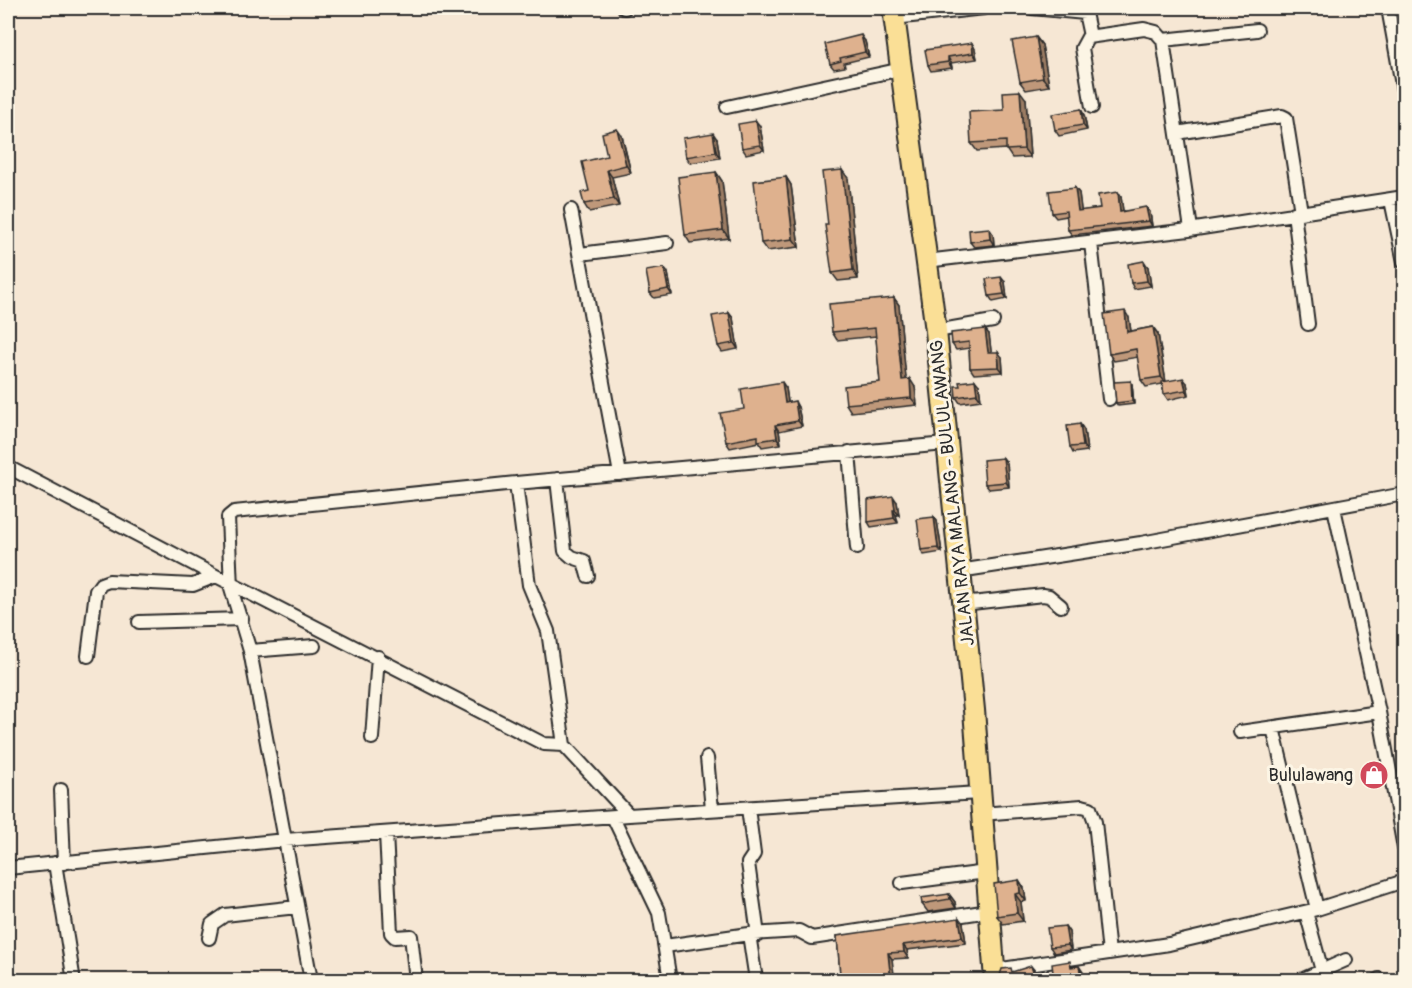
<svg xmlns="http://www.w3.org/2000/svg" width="1412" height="988" font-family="Pangolin,sans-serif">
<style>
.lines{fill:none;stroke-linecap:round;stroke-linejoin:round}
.minor-casing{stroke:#2b2b2b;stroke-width:16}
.primary-casing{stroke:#2b2b2b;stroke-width:24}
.minor{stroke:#fcf5e5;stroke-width:12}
.primary{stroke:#fadf96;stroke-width:20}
.wall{fill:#bf987a;stroke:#2b2b2b;stroke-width:1.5}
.shaded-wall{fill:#9b7c63;stroke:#2b2b2b;stroke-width:1.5}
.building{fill:#deb18e;stroke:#2b2b2b;stroke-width:1.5}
.labels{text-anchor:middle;stroke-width:6;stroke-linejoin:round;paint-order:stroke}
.street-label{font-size:18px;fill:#2b2b2b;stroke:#fcf5e5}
.poi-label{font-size:18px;fill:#2b2b2b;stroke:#fcf5e5;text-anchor:end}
</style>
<rect width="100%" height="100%" fill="#f6e7d4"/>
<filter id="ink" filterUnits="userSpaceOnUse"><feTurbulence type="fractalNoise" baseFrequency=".0167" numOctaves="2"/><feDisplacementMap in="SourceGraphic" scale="12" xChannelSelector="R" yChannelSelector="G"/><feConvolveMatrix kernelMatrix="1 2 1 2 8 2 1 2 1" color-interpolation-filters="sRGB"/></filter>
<g filter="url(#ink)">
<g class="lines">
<g class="minor-casing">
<path id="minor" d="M624,8h1
M1032,8l53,5 5,23
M1388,8l16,88
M894,18l90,-10
M1163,40l28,189
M727,107l175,-38
M1092,107l-10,-59 6,-11 56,-8 12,3 7,8 94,-10
M1177,133l105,-17 4,2 15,94
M1391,200l13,62
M571,210l49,264
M1294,213l14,111
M1091,243l18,156
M580,254l87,-11
M926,261l263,-31 215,-33
M936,331l57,-10
M849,452l8,96
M8,467l208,109
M557,479l8,72 7,6 12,4 4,15
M516,483l13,102 19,46 16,114 65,70
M1334,508l45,204 25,136
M959,571l182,-28 263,-49
M963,604l80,-9 6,1 12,10
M139,622l103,-3
M250,651l64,-5
M88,656l8,-65 5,-7 8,-3 84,4 23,-9 328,168 20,1
M1273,728l44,181
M1240,732l139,-20
M372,738l6,-81
M707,758l5,51
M61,790l3,73
M748,808l6,46 -6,9 10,72
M981,814l101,-8 8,2 5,14 14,131
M613,817l46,96 11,67
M386,833l5,100 4,4 16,-1 5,44
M55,863l18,112
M8,868l277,-28 344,-25 350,-22
M902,883l84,-11
M1306,912l16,59
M749,934l7,46
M209,938l3,-14 13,-9 72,-8
M665,946l84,-12 50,-3 13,7 177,-27
M995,970l174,-26 148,-35 87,-28
M1379,979v1
M311,980l-61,-329 -19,-63 -3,-71 6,-5 282,-29 430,-39
M1301,980l45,-20"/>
</g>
<g class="primary-casing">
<path id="primary" d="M893,8l43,323 38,379 21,270"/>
</g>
<use href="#minor" class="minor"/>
<use href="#primary" class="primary"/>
</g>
<path class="wall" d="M1036,37l6,8 7,41 -23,4 -6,-8z
M865,41l4,16 -25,6 1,4 -11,2 -4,-5z
M972,43l3,6 2,10 -26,4 1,5 -21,3 -3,-6z
M1026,99l4,58 -18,1 -6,-9 -29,2 -6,-8 33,-33z
M1081,109l3,6 3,15 -28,6 -4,-6z
M760,126l4,24 -18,4 -4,-6z
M622,136l9,37 -19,4 7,29 -30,6 -5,-8 23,-48z
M717,139l3,19 -30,5 -4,-6z
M716,172l6,9 7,57 -39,5 -5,-8z
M786,177l5,8 8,62 -32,4 -6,-8z
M848,178l10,101 -20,2 -6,-8z
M1075,188l4,5 2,18 19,-3 18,-16 3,5 2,14 27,1 2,14 -80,9 -4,-5 -1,-14 -11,2 -4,-5z
M993,234l1,11 -20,2 -4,-5z
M1148,267l3,19 -17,3 -3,-6z
M668,273l4,22 -18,3 -4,-5z
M1005,282l2,17 -14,3 -4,-6z
M894,298l5,7 7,75 9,7 2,18 -66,7 -5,-8 34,-22 -4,-46 -39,4 -5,-8z
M729,313l4,5 5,31 -16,3 -4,-6z
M1129,318l2,13 22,-4 5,7 8,48 21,1 2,12 -21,5 -4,-6 -2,-10 -16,3 -5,-7 -3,-23 -24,4 -5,-7z
M989,334l2,18 11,5 1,15 -29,2 -4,-6 -1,-20 -13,2 -4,-6z
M1131,381l1,3 2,20 -16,2 -2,-3z
M979,385l2,15 -21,3 -4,-6z
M786,388l2,14 10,5 4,19 -23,5 2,13 -19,3 -3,-5 -29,6 -4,-6 18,-33z
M1080,424l4,6 3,21 -14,2 -3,-6z
M1003,458l4,5 2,24 -20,2 -4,-5z
M897,502l2,13h-3l2,8 -27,4 -3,-5z
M934,517l3,4 5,31 -18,3 -3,-5z
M1019,880l5,8 2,13 -5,1 2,19 -20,3 -6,-8z
M949,894l6,8 1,6 -28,4 -6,-8z
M963,923l3,20 -59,7 1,8 -16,1 -52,15 -3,-38z
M1065,926l4,6 2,18 -17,3 -4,-6z"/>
<path class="shaded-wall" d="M861,35l4,6 4,16 -4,-5z
M1036,37l6,8 7,41 -6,-8z
M972,43l3,6 2,10 -4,-6z
M948,57l3,6 1,5 -4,-6z
M1020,91l6,8 4,58 -6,-8z
M1081,109l3,6 3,15 -4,-5z
M756,121l4,5 4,24 -4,-5z
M617,129l5,7 9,37 -5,-8z
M713,133l4,6 3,19 -4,-6z
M607,170l5,7 7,29 -5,-7z
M842,170l6,8 10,101 -5,-9z
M716,172l6,9 7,57 -6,-8z
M786,177l5,8 8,62 -6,-8z
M1075,188l4,5 3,23 -4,-5z
M1118,192l3,5 3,20 -4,-5z
M1146,207l4,5 2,14 -3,-5z
M989,228l4,6 1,11 -4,-6z
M1144,261l4,6 3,19 -4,-5z
M664,268l4,5 4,22 -4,-6z
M1001,277l4,5 2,17 -3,-5z
M894,298l5,7 8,83 -5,-8z
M1125,311l4,7 3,21 -5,-7z
M729,313l4,5 5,31 -4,-6z
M1153,327l5,7 8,49 -5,-6z
M985,329l4,5 3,24 -4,-6z
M998,352l4,5 1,15 -4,-5z
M1183,378l4,5 2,12 -3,-5z
M910,379l5,8 2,18 -6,-7z
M975,380l4,5 2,15 -4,-6z
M1131,381l1,3 2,20 -2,-3z
M782,382l4,6 3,21 -4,-6z
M795,401l3,6 4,19 -4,-5z
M1080,424l4,6 3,21 -4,-5z
M775,425l4,6 2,13 -4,-6z
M1003,458l4,5 2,24 -3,-5z
M893,496l4,6 2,13 -4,-5z
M893,510l3,5 2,8 -4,-5z
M934,517l3,4 5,31 -4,-4z
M1019,880l5,8 2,13 -6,-8z
M949,894l6,8 1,6 -6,-9z
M1015,894l6,8 2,19 -6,-8z
M959,918l4,5 3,20 -4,-6z
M1065,926l4,6 2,18 -3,-5z
M903,945l4,5 1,8 -4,-6z
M888,953l4,6 3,22h-4z
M1031,966l6,7 2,8h-3z
M1079,966l4,6 1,9h-2z"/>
<path class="building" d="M861,35l4,17 -25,6 1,3 -11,3 -5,-20z
M1036,37l7,41 -23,4 -8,-41z
M972,43l1,10 -25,4v5l-20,3 -3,-15z
M1020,91l4,58 -18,1v-9l-35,2 -2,-31 35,-2 -1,-18z
M1081,109l2,16 -28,5 -3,-16z
M756,121l4,24 -18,3 -4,-24z
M617,129l9,36 -19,5 7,29 -30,5 -3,-11 8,-2 -7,-29 25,-6 -5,-23z
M713,133l3,19 -30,5 -3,-19z
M842,170l11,100 -21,3 -7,-48h3l-6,-53z
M716,172l7,58 -38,5 -7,-58z
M786,177l7,62 -32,4 -7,-62z
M1075,188l3,23 22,-3 -2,-13 20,-3 2,20 26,-5 3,14 -81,9 -2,-19 -14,2 -3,-22z
M989,228l1,11 -20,3 -1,-12z
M1144,261l3,20 -16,2 -3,-19z
M664,268l4,21 -18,4 -4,-22z
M1001,277l3,17 -15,2 -3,-17z
M894,298l8,82 8,-1 1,19 -65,6 -2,-18 36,-4 -5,-54 -43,4 -3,-28z
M1125,311l2,21 26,-5 8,50 -20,3 -5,-31 -27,5 -5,-40z
M729,313l5,30 -16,3 -6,-30z
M985,329l3,23h10l1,15 -29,1 -1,-26 -17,2 -1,-11z
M1183,378l3,12 -22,4 -2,-12z
M975,380l2,14 -21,3 -1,-11h5l-1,-4z
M1131,381l1,20 -16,2 -2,-21z
M782,382l3,21 10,-2 3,20 -23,4 2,13 -19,3v-5l-32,6 -6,-29 24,-4 -3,-20z
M1080,424l3,22 -13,1 -3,-21z
M1003,458l3,24 -21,2 -2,-24z
M893,496l2,14h-2l1,8 -26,4v-22z
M934,517l4,31 -17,2 -4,-31z
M1019,880l1,13 -5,1 2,19 -20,3 -3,-32z
M949,894l1,5 -28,5 -1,-6z
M959,918l3,19 -59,8 1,7 -16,1 3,28h-104v-4l53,-3 -3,-38z
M1065,926l3,19 -18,2 -3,-19z
M1070,961l1,6 8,-1 3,15h-28l-2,-17z
M1031,966l5,15h-38l4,-12 9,-1 1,4z
M760,976h6v5h-10z"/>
</g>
<defs>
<g id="shop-disc" transform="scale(1.5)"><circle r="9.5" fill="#d1495b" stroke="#fcf5e5"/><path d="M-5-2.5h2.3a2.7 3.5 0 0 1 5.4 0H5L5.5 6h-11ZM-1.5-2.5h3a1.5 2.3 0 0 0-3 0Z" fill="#fff"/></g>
</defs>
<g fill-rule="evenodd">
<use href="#shop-disc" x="1374" y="775"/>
</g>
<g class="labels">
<g class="street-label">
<text transform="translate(952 493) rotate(-96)" y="6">JALAN RAYA MALANG - BULULAWANG</text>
</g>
<g class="poi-label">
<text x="1353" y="781">Bululawang</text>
</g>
</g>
<rect width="1412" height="988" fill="none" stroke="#fcf5e5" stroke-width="30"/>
<rect x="15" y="15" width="1382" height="958" fill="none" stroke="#2b2b2b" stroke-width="2" filter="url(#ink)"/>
</svg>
